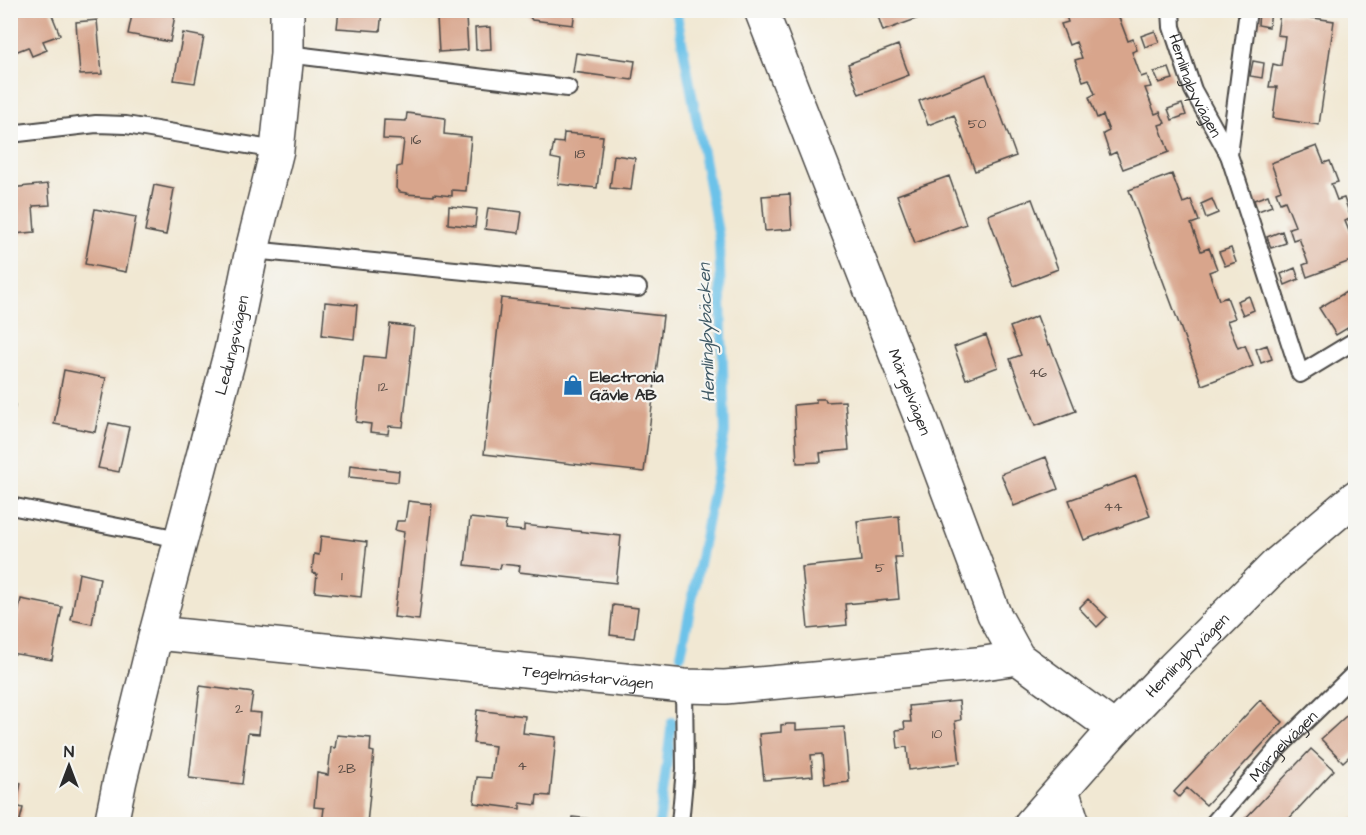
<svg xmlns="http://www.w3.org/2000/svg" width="1366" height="835" font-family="'Architects Daughter',sans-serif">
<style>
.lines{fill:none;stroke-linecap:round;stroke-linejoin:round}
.stream{stroke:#6cc2e9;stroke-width:10}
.building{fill:#d8a58c}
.service-casing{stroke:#494744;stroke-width:20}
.minor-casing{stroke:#494744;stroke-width:36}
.service{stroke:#fff;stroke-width:16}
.minor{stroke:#fff;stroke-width:33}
.labels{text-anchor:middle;stroke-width:4.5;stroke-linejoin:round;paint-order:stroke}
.number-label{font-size:14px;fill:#564a43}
.street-label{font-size:16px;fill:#2b2b2b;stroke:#f6f6f2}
.poi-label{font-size:16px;font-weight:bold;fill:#2b2b2b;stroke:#f6f6f2;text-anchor:start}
.water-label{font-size:18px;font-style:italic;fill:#3e5864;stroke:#f6f6f2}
</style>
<rect width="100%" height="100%" fill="#f6f6f2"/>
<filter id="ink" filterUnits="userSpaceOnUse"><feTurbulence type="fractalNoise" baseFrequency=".0167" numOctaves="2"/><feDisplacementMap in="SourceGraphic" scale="12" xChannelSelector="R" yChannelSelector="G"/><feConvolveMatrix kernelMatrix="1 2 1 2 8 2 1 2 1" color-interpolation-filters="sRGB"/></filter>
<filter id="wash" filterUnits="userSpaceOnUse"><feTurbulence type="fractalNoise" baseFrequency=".008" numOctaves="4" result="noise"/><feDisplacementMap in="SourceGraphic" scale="24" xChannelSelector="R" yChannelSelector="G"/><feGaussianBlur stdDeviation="1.35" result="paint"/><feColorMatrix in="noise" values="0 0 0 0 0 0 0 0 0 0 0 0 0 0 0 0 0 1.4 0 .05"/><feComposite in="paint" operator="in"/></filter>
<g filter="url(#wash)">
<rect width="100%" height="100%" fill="#f1e8d3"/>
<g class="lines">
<path class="stream" d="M676,10l43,228 6,194 -44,223
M659,824l13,-102"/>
</g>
<g id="blocks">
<path class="building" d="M10,10h40l10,25 -17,6 4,9 -15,6 -4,-9 -18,7z
M133,10h43l-6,32 -42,-8z
M339,10h43l-2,21 -43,-3z
M527,10h48l-2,15 -41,-5 -5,-7z
M876,10h62v1l-55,20z
M1064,10h58l1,4 -5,1 10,26 5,-2 4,11 -5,2 9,25 6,-2 4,12 -6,1 10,26 5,-2 5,11 -6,2 10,27 -46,17 -7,-17 -6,3 -7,-21 6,-3 -6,-16 -6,3 -8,-21 6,-3 -6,-15 -6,2 -8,-21 7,-2 -6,-16 -7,3 -8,-21 7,-2z
M1259,10l12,2 -2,15 -11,-2z
M1280,13l54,8 -15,104 -46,-7 4,-31h-8l4,-23 8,2 4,-30 -8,-1z
M466,17l2,33 -29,2 -2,-34z
M97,20l5,54 -22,1 -4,-53z
M490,27l1,22 -15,1 -1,-22z
M1155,31l4,11 -14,5 -4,-11z
M183,33l21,4 -9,46 -21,-3z
M898,45l11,30 -50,19 -11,-30z
M576,53l59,8 -3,19 -59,-8z
M1253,61l11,2 -2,15 -12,-2z
M1169,68l4,11 -14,4 -5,-11z
M986,74l30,82 -41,15 -21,-56 -26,10 -9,-24z
M1182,104l4,11 -14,5 -4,-11z
M407,113l38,5 -1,16 27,3 -5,54 -14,-1v6l-18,-2v2l-28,-2 1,-1 -7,-1 -4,-4 1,-21 4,-1 3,-26 -21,-1 1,-19 22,1z
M564,133l39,3 -6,52 -39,-4 3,-24 -10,-2 3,-16 9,1z
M1317,146l7,17 6,-2 8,21 -7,2 6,16 7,-2 7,20 -6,3 6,15 5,-1v24l-49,18 -4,-12 5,-2 -9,-25 -6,2 -4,-12 6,-2 -10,-25 -5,2 -4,-11 5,-2 -10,-27z
M614,155l21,3 -4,32 -21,-2z
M1172,174l11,29 8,-3 8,21 -8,3 10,27 8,-3 8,21 -8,3 10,28 8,-3 8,21 -8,3 11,27 7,-3 8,21 -51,19 -73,-195z
M949,176l17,48 -51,19 -18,-48z
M48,184l2,21 -17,1 2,26 -21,2 -4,-46z
M154,185l20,4 -8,46 -21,-4z
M790,194l2,35 -27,2 -3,-35z
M1268,195l4,11 -14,5 -4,-11z
M1032,199l26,70 -44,17 -26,-71z
M1212,199l6,14 -12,5 -5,-14z
M449,206l28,3 -2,18 -27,-3z
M488,208l34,4 -3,21 -34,-4z
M95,209l41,8 -10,55 -41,-8z
M1282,231l4,12 -15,5 -4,-11z
M1231,248l5,14 -11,4 -6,-14z
M1295,268l4,11 -14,6 -4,-11z
M1356,286v37l-20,12 -17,-27z
M1249,296l5,14 -11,5 -6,-14z
M501,298l162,18 -19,156 -160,-18z
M325,302l32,3 -3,34 -32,-4z
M1037,316l11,29 2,-1 26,67 -41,15 -25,-67 11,-4 -11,-28z
M390,324l24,3 -11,100 -14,-1 -1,8 -18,-2 1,-8 -15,-2 8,-66 22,2z
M986,335l12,32 -32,12 -12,-32z
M1267,345l5,14 -11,4 -5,-14z
M64,370l42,8 -11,54 -41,-8z
M816,399h9l1,3 19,-1 4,49 -29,3 1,9 -24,1 -3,-58 22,-2z
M10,404l5,1 -3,17h-2z
M109,423l20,4 -10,45 -21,-4z
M1046,457l12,32 -44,17 -13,-32z
M350,465l49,6 -1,11 -49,-5z
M1136,476l14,40 -66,24 -15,-40z
M408,501l24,3 -13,116 -25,-3 10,-85 -9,-2 2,-9h8z
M899,516l3,41h-7l4,42 -54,5 2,21 -39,4 -6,-62 59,-6 -4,-40z
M470,518l36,4 -1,7 19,2v-6l97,11 -5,47 -97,-11 1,-6 -19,-2 -1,5 -35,-4z
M321,536l46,6 -6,55 -46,-5 2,-18 -5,-1 2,-19 5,1z
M79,573l21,5 -8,46 -21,-4z
M21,599l41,8 -10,53 -42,-7z
M1088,599l19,18 -10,10 -18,-19z
M613,605l25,3 -4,30 -24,-3z
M200,686l53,7 -3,19 11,1 -2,21 -11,-1 -6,51 -53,-6z
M1260,700l23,22 -77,83 -19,-17 -8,9 -5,-5z
M959,701l2,19 -6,1 5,42 -51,7 -2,-23 -9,1 -2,-18 9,-1 -1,-7h7l-2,-16z
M1356,707v43l-13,12 -22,-23z
M477,710l48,6 -2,17 33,4 -6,59 -13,-1 -1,10 -16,-2v6l-46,-6 3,-26 14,1 4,-32 -22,-3z
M788,724h8v6l48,-3 5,55 -24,3 -3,-31 -11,1 2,21 -49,4 -5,-46 22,-2v-7z
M337,735l34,3 -1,13 4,1 -7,72h-45l2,-16 -10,-1 3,-34 11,2 3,-28 4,1z
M1311,749l23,21 -50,54h-41l-2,-1z
M10,780l11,3 -5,23 7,2 -4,16 -9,-1z
M572,817l38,4 -1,3h-47v-2l9,1z
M1356,818v6h-18z"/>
</g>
</g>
<g filter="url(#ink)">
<use href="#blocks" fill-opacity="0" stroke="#494744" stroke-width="1.5"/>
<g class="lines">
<g class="service-casing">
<g id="service">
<path id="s1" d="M1171,10l1,17 21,63 36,65"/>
<path d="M1248,10l-19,145 71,219 56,-34"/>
<path d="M287,54l281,34"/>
<path d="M10,134l86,-10 30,1 151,25"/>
<path d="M252,250l386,38"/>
<path d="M10,506l170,33"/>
<path d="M680,824l5,-55 -1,-83"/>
<path id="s2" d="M1213,824l67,-78 76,-74"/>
</g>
</g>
<g class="minor-casing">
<g id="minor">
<path id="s3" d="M761,10l161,411 72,193 24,44 97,71"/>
<path id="s4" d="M156,633l528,53 41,1 252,-23 41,-6"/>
<path d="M1062,790l11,34"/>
<path id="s5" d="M111,824l9,-44 36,-147 75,-282 21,-101 25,-100 10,-96v-44"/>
<path id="s6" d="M1031,824l84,-95 58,-61 105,-105 78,-66"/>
</g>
</g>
<use href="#service" class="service"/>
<use href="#minor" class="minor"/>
</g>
</g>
<defs>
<g id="shop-bare" transform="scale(1.62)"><path d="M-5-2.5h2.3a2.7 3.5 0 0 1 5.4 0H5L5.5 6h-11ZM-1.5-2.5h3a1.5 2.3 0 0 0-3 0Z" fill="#1f6fb2" stroke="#f6f6f2" stroke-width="2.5" paint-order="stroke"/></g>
</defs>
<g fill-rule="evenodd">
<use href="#shop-bare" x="573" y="385"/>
</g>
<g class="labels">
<g class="number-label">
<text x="977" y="128">50</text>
<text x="416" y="144">16</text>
<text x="580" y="158">18</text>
<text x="1038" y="377">46</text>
<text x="383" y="391">12</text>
<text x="1113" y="511">44</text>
<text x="880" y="572">5</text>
<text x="342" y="580">1</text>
<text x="239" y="713">2</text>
<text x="937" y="738">10</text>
<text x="522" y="770">4</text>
<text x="347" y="773">2B</text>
</g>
<g class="street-label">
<text dy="6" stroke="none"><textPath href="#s1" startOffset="80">Hemlingbyvägen</textPath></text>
<text dy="6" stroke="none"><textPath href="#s5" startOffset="494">Ledungsvägen</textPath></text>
<text dy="6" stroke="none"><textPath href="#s3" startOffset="410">Märgelvägen</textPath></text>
<text dy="6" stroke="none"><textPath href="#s6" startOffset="230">Hemlingbyvägen</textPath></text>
<text dy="6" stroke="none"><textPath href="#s4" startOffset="434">Tegelmästarvägen</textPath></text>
<text dy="6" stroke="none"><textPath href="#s2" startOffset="105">Märgelvägen</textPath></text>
</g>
<g class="poi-label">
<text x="590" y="382">Electronia<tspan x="590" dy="18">Gävle AB</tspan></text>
</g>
<g class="water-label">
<text transform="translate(706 333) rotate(-92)" y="6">Hemlingbybäcken</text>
</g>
</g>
<rect width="1366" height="835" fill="none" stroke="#f6f6f2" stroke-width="36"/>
<g transform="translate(69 766)" stroke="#f6f6f2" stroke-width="4.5" paint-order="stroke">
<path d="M0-4.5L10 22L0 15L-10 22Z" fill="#2b2b2b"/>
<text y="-9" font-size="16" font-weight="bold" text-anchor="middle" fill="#2b2b2b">N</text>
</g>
</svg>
